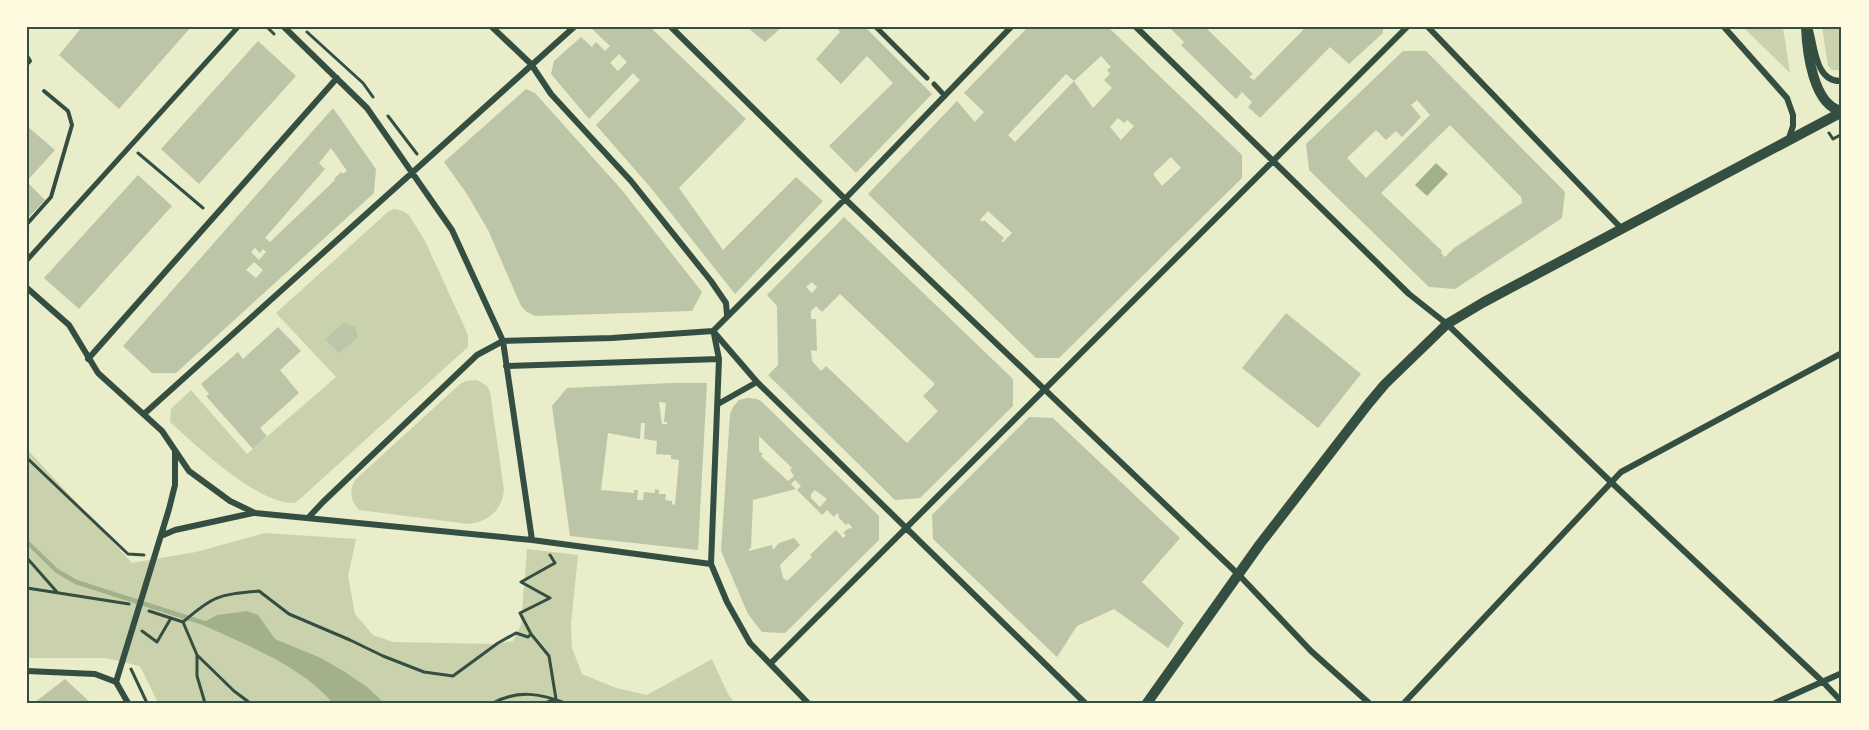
<svg xmlns="http://www.w3.org/2000/svg" width="1869" height="730" font-family="Montserrat,sans-serif">
<style>
.green{fill:#cad2ad}
.water{fill:#a3b18a}
.lines{fill:none;stroke-linecap:round;stroke-linejoin:round}
.stream{stroke:#a3b18a;stroke-width:4.5}
.building{fill:#bcc5a7;fill-rule:evenodd}
.path{stroke:#344e41;stroke-width:3}
.service{stroke:#344e41;stroke-width:4}
.pedestrian{stroke:#344e41;stroke-width:5}
.minor{stroke:#344e41;stroke-width:6}
.tertiary{stroke:#344e41;stroke-width:10}
.neatline{fill:none;stroke:#344e41;stroke-width:2}
</style>
<rect width="100%" height="100%" fill="#e9edc9"/>
<path class="green" d="M1743,27h40l7,46z
M1822,27h20v43h-10l-4,-4z
M394,209l9,2 6,4 16,26 40,87 3,8v11l-167,151 -6,5c-37,2 -98,-57 -125,-81l1,-13 20,-19 56,64 89,-77 -60,-64 113,-102z
M477,380l10,6 3,6 14,98c-2,20 -15,31 -35,34l-110,-14c-9,-10 -10,-18 -4,-30l105,-96 6,-3z
M27,449l105,114 64,-11 69,-19 91,6 -8,37 7,38 18,21 20,7 102,2 18,-3 8,-16 6,-76 51,6 -7,69 1,24 10,26 34,14 31,7 65,-36 16,35 7,9h-577l-18,-37 -34,-8h-79z"/>
<path class="water" d="M1436,163l12,11 -21,22 -12,-11z
M247,611l11,4 17,24 46,19 24,14 22,15 17,16h-51c-34,-38 -82,-56 -128,-77l-3,-3 15,-8z"/>
<g class="lines">
<path class="stream" d="M27,542l30,29 19,11 131,42"/>
</g>
<path class="building" d="M82,27h109l-72,82 -60,-54z
M593,27h57l96,92 -67,69 44,62 73,-73 27,24 -88,93 -84,-106 -55,-63 44,-45 -7,-7 -44,46 -38,-45 3,-13 27,-24 11,10 4,-5 9,9 5,-5 -19,-18zM619,54l8,8 -9,9 -8,-8z
M747,27h35l-17,15z
M837,27h28l67,67 -76,79 -27,-27 64,-63 -26,-27 -26,28 -25,-25 24,-27z
M1028,27h80l134,128v23l-183,180h-23l-168,-164 89,-93 18,21 9,-10 -20,-19zM1101,56l10,11 -4,3 3,4 -6,6 8,8 -19,20 -19,-27zM1066,74l8,7 -59,61 -7,-7zM1118,118l6,5 3,-3 7,6 -13,14 -11,-13zM1171,157l10,11 -19,18 -9,-12zM988,211l24,22 -9,9 -2,-1 3,-3 -20,-18 -1,2 -3,-2z
M1169,27h36l48,47 -4,3 5,3 52,-53h77v6l-34,31 -19,-17 -70,71 -12,-11 4,-5 -10,-10 -6,7 -55,-54 3,-3z
M258,41l38,35 -97,108 -38,-35z
M1403,51h23l139,141 -3,26 -107,71 -26,-2 -120,-117 -3,-26zM1417,100l13,15 -64,63 -19,-20 29,-28 10,10 10,-9 6,6 19,-20 -10,-12zM1450,125l71,72 1,6 -68,45 -9,9 -4,-4 1,-2 -61,-58z
M526,89l9,4 86,96 81,103 -10,19 -157,5 -8,-4 -6,-6 -33,-76 -21,-36 -23,-32z
M333,108l43,61 -2,24 -198,180h-24l-29,-27zM331,148l16,23 -5,3 -1,-2 -7,7 1,1 -65,62 -5,-4 60,-69 -6,-6zM255,248l5,5 3,-4 3,3 -7,8 -8,-8zM254,262l9,8 -7,8 -10,-8z
M27,126l28,24 -28,31z
M138,175l34,31 -93,103 -35,-31z
M27,182l18,18 -18,19z
M844,217l169,162v27l-93,92 -25,2 -127,-125 10,-10 -1,-59 -10,-11zM812,282l5,5 -5,6 -6,-6zM840,294l95,90 -12,12 15,15 -31,32 -81,-77 -5,5 -9,-10 -1,-11 6,1 -1,-32h-5v-8l5,-5 6,6z
M1286,313l75,61 -43,54 -76,-60z
M344,323l11,4 3,10 -19,16 -14,-14z
M278,327l23,24 -21,19 19,23 -39,35 7,8 -14,13 -47,-53 3,-2 -8,-10 37,-32 5,7z
M671,383h36l-9,167 -128,-14 -18,-130 15,-18zM659,402l7,1 -2,19h3v2h-5zM641,423h4l-1,16 13,2 -1,13 15,1v4l8,1 -4,45 -3,-1v-3l-7,-1 1,-6h-7v-4l-4,-1v4l-11,-1 -1,8h-6l1,-10h-4v3l-33,-3 7,-57 32,6z
M748,398l9,1 5,3 117,114v24l-94,93 -23,-1 -14,-18 -27,-63 9,-137 3,-7 6,-7zM759,436l33,32 -2,2 4,6 -6,5 -27,-25 2,-2 -4,-3zM795,480l6,6 -4,4 25,25 5,-5 7,7 3,-4 2,2 -1,2 8,8 2,-2 4,4 -2,2 -1,-1 -6,5 3,2 -3,3 -7,-8 -26,25 2,2 -25,24 -4,-3 -3,-13 20,-20 -6,-7 -15,5 -6,7 -1,-5 -23,6v-2l2,-1 2,-48 43,-11 -5,-5zM815,490l12,9 -7,8 -9,-9v-4z
M1029,417l24,1 127,120 -38,44 42,41 -16,25 -54,-39 -37,17 -20,31 -124,-118 -1,-24z
M65,679l26,24h-57z"/>
<g class="lines">
<path class="path" d="M267,27l7,7
M307,32l56,51 10,14
M388,116l29,38
M1829,133l4,6 9,-5
M138,153l65,55
M27,458l101,96 16,1
M27,558l30,34
M27,588l102,16
M149,611l34,11 14,33 37,36 16,12
M183,622c31,-27 35,-27 76,-31l30,23 61,26 33,16 41,16 29,4 45,-33 18,-10 12,4 3,-3
M142,631l15,11 14,-24
M197,655v21l8,27
M131,669l16,34
M493,703c24,-13 47,-10 72,0
M545,703l11,-4 -7,-43 -18,-22 -11,-21 30,-15 -29,-16 34,-19 -5,-8"/>
<path class="service" d="M27,56l3,5 -3,3
M27,224l24,-27 21,-72 -4,-14 -24,-20"/>
<path class="pedestrian" d="M876,27l51,51
M934,84l11,12
M27,260l211,-233"/>
<path class="minor" d="M284,27l83,81 85,122 51,111 29,199
M492,27l39,37 20,30 80,87 80,100 15,22 1,12
M671,27l174,172 394,376 72,76 58,52
M1136,27l273,267 38,30 165,159 211,199 19,20
M1428,27l194,202
M1724,27l63,71 6,17v11l-4,12
M1810,30c5,18 6,53 32,51
M27,288l42,37 29,48 64,58 27,40 41,30 25,12 277,27 179,24
M713,331l44,51 328,321
M713,331l132,-132 166,-172
M714,334l5,25 -8,205 16,38 23,41 58,60
M88,359l249,-281
M506,366l213,-7
M718,404l39,-22
M144,414l430,-387
M308,518l15,-16 154,-147 26,-14 109,-3 101,-7
M161,536l14,-6 78,-17
M770,664l637,-637
M27,671l68,3 21,8
M116,682l53,-173 6,-24v-33
M116,682l12,21
M1404,703l217,-231 221,-119
M1775,703l67,-30"/>
<path class="tertiary" d="M1806,27c1,24 7,79 36,84
M1147,703l113,-159 109,-141 16,-19 62,-60 37,-22 358,-190"/>
</g>
<rect width="1869" height="730" fill="none" stroke="#fefae0" stroke-width="57"/>
<rect x="28" y="28" width="1812" height="674" class="neatline"/>
</svg>
